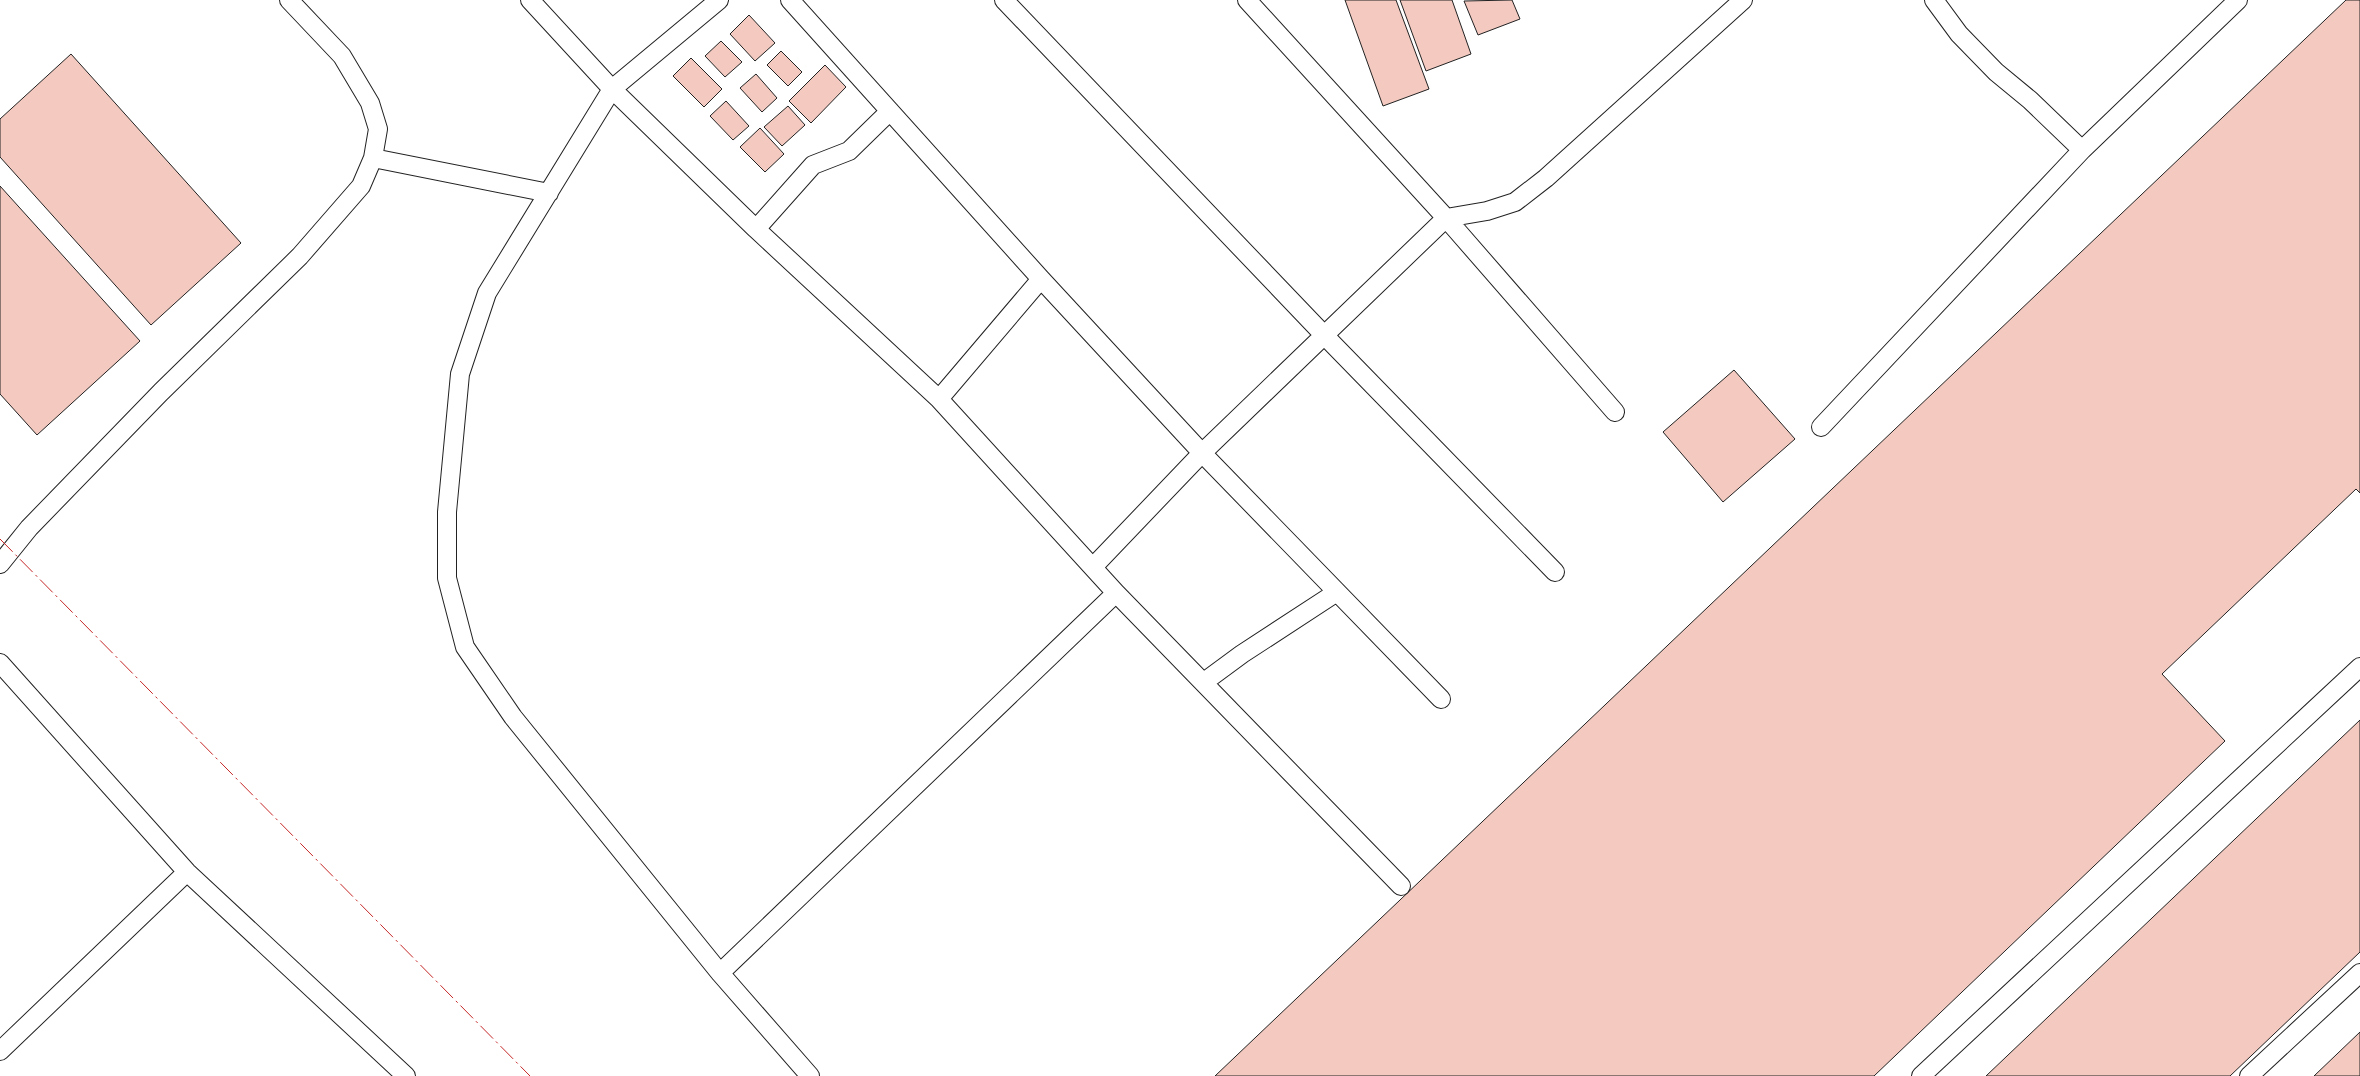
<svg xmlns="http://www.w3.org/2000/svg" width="2360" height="1076" font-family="'Open Sans',sans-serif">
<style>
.building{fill:#f3c9c0;stroke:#222}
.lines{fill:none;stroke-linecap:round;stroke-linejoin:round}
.lane-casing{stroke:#222;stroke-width:20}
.lane{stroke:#fff;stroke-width:18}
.power{stroke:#c62828;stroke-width:1;stroke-dasharray:18 4 2.5 4;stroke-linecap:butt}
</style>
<rect width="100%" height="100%" fill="#fff"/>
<path class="building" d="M1345,0h51l33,89 -46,17z
M1400,0h52l19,54 -45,17z
M1512,0l8,19 -42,16 -14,-34z
M2346,0h14v493l-4,-4 -194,185 63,67 -351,335h-659z
M749,15l26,28 -20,18 -25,-27z
M721,41l21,21 -17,15 -20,-21z
M781,51l21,21 -14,14 -21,-21z
M71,54l170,189 -90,82 -151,-168v-38z
M691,58l31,31 -18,18 -31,-31z
M825,65l21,22 -35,36 -22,-22z
M756,74l21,24 -15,14 -22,-24z
M726,101l23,25 -16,14 -23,-24z
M788,106l17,19 -23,21 -18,-19z
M760,128l24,26 -19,18 -25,-25z
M0,186l140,155 -103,94 -37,-41z
M1734,370l61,69 -72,63 -60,-70z
M2360,720v232l-130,124h-244z
M2360,1032v44h-46z"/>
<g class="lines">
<g class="lane-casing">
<path id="lane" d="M530,0l82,89 144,140 183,170 177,194 285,293
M719,0l-107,89 -125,204 -27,81 -13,138v66l18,69 48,70 207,256 90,103
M790,0l251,279 161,174 239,246
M1004,0l320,335 231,237
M1247,0l199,218 41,-7 28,-9 31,-24 197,-178
M1934,0l25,34 37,38 34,28 52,50
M373,158l176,35
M756,229l57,-64 36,-14 41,-40
M939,399l102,-120
M1821,427l261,-277 156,-150
M0,564l29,-36 132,-136 139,-136 61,-70 12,-28 5,-29 -8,-26 -28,-47 -53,-56
M1093,567l109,-114 244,-235 169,194
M0,663l187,209 219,204
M1204,682l38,-28 95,-62
M720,973l396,-380
M0,1051l187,-179
M1921,1076l439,-409
M2249,1076l111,-103"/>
</g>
<use href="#lane" class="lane"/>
<path class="power" d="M0,539l530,537"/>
</g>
</svg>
